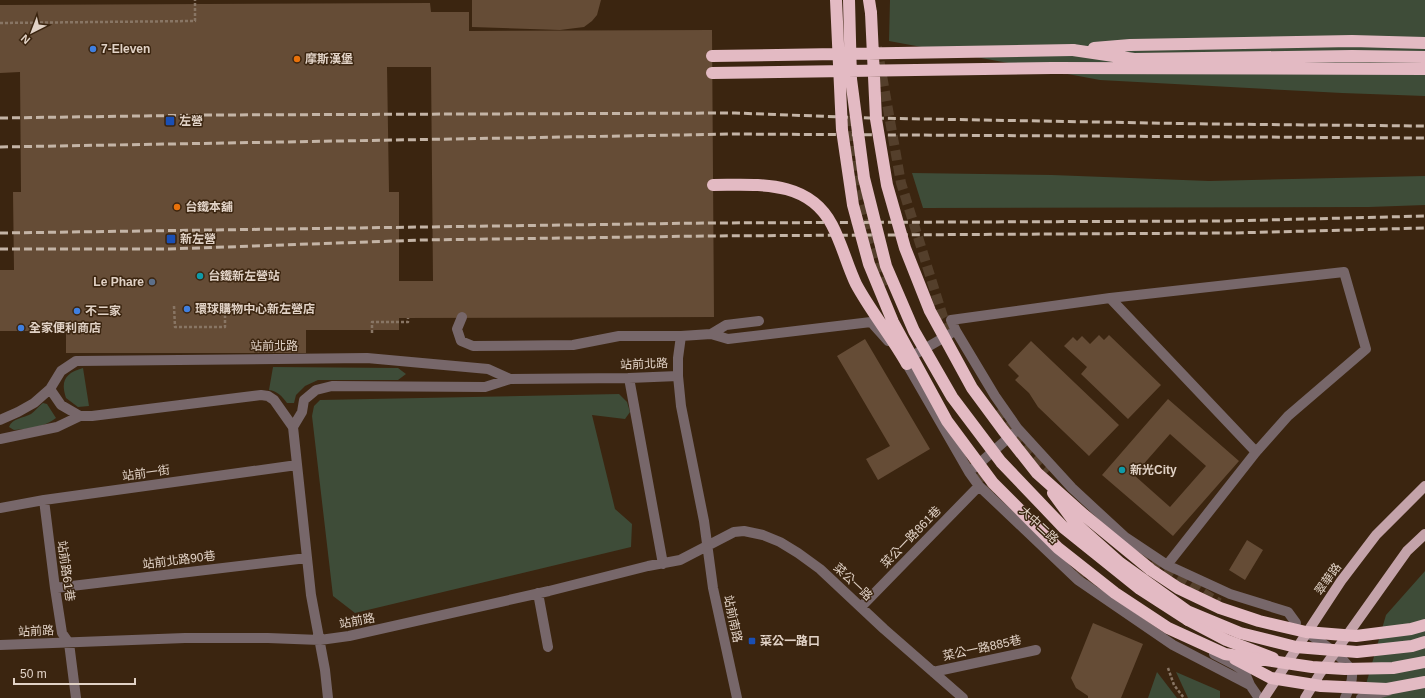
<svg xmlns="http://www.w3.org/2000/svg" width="1425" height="698" font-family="Arial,'Noto Sans TC',sans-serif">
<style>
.green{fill:#3e4c38}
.building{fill:#654c36;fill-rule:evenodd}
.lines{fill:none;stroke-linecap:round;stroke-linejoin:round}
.minor-tunnel{stroke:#543f2b;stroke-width:10;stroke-dasharray:10 5;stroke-linecap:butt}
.path{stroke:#887564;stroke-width:2.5;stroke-dasharray:3 2;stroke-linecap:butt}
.minor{stroke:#77676a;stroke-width:10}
.major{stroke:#c4a3aa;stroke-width:10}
.highway{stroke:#e3bac3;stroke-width:12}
.rail{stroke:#c4b4a6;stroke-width:3;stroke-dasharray:8 4;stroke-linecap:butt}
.highway-bridge{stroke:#e3bac3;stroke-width:12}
.shop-dot{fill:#3f7fe0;stroke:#3b2510;stroke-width:1.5}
.food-dot{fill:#e8710a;stroke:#3b2510;stroke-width:1.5}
.transit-dot{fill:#1a4fb4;stroke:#3b2510;stroke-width:1.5}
.culture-dot{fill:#0f9aa8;stroke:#3b2510;stroke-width:1.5}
.service-dot{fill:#5c6f8a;stroke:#3b2510;stroke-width:1.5}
.labels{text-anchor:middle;stroke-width:3;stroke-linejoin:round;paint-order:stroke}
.poi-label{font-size:12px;font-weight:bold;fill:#e1d2c6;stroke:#3b2510;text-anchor:start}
.street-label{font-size:12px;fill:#e1d2c6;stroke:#3b2510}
</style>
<rect width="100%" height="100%" fill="#3b2510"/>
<path class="green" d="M890,0h535v96l-83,-3 -242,-13 -211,-39z
M912,173l140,2 157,6 216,-5v29l-56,2 -446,1z
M273,367l125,1 8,6 -8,6h-80l-13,6 -9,9 -2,8h-7c-5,-7 -10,-12 -18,-13z
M83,368l6,38 -11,1 -12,-9c-6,-18 0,-25 17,-30z
M619,394l8,8 3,10 -5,7 -33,-4 23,94 17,15 -1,23 -276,66 -22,-17 -21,-180 2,-10 6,-6z
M43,403l4,1 9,14c-11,9 -28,11 -42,12l-5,-3c3,-9 15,-9 22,-13 4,-3 8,-8 12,-11z
M1425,571v127h-63l24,-83z
M1157,672l20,26h-29z
M1176,672l44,19v7h-32z"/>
<path class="building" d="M472,0h129l-4,15 -5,6 -8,6 -24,3 -88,-3z
M430,3l1,9h38v19l243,-1 2,287 -315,1v12h-93v23h-240v-22h-66v-61h14l-1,-78h8l-1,-120 -20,1v-68zM387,67h44l2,214h-34v-89h-10z
M1099,335l5,5 5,-5 52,50 -33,34 -47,-45 6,-7 -23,-21 9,-9 4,4 5,-5 8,8z
M865,339l65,110 -52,31 -12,-21 24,-13 -53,-90z
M1031,341l88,84 -30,31 -51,-49 -9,-14 -14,-13 4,-4 -11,-11z
M1168,399l71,62 -66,75 -71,-61zM1170,434l36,32 -36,41 -36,-32z
M1247,540l16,10 -18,30 -16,-10z
M1093,623l50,21 -22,54h-33v-2l-12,-8 -5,-10z"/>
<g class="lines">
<path class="minor-tunnel" d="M877,47l24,136 42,134 10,17
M851,116l4,68 28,102
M999,409l16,27 35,34
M968,462l26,34
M1127,545l92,58
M1075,572l31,19"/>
<path class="path" d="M0,23l195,-2v-21
M174,306l1,21h50v-21
M372,333v-11h36v-4
M1168,668l6,17 10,13"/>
<path class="minor" d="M1110,298l146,154
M462,317l-5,12 4,12 12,5 100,-1 46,-9h62
M711,334l15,-9 33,-4
M904,359l65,113 10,14 99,94 95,65 77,40
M905,360l45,-26
M678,376v-18l3,-22 30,-2 17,5 143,-17 17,19
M629,378l34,186
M50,389l11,16 19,11
M0,420l18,-8 16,-9 16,-14 11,-18 15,-10 291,-3 121,11 22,10
M293,427l9,-15 2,-12 12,-10 16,-4 153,1 25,-8 119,-1 49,-2 3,30 23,115 9,67 24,110
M0,439l57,-12 23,-11h12l169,-21 7,1 6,4 19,27 18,168 14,75 3,28
M974,468l40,-35
M44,500l11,88 7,45 7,10 7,55
M0,508l44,-8 253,-35
M1167,565l89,-113 32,-36 78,-67 -22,-77 -234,26 -159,22 5,11 39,65 23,33 54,59 53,49 42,28 63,29 58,18 8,11
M55,588l252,-30
M538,593l10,54
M861,607l118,-121
M1305,631c12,9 44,28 47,43 1,8 -4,17 -7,24
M0,645l185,-7h83l52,2 29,-4 200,-45 99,-25 32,-6 54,-28 10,-1 19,4 17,7 18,11 22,16 64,60 79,69
M1214,654l21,11 9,6 6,14 9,13
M933,672l103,-22
M1361,698l27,-7"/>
<path class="major" d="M1264,698l77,-117 35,-46 49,-49
M1305,698l16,-26 86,-121 18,-17"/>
<path class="highway" d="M869,0l2,13
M1094,48l36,-3 222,-4 73,2
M1073,50l61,9 218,-3 73,1
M1052,68l373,1
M1188,620l38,20 47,18"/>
<path class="rail" d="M0,118l210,-3 525,-2 134,5 340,6 216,2
M0,147l734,-13 691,4
M0,233l706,-10 519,-2 200,-5
M0,249h169l254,-9 282,-4 527,-3 193,-5"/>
<path class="highway-bridge" d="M836,0l6,130 11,75 16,59 24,58 54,99 46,62 65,65 57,45 53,35 57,26 87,13 33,2 48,-1 32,-6
M849,0l2,79 13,99 22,88 28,65 38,66 49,65 63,66 76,61 48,31
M871,13l5,106 11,66 18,63 25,63 42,77 31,42 34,43 47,42 67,55 27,18 42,20 39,13 47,11 50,4 55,-7 14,-4
M712,56l361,-6
M712,73l340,-5
M713,185c45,0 95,-6 119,40 10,19 15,40 24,59 15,28 36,53 51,80
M1053,493l22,30 45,40 67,48 53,22 56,14 61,5 55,-6 13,-4
M1235,659l36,19 50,8 66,3 38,-7"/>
</g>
<g class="shop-dot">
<circle cx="93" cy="49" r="4"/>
<circle cx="187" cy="309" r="4"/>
<circle cx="77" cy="311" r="4"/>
<circle cx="21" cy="328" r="4"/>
</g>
<g class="food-dot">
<circle cx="297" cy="59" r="4"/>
<circle cx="177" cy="207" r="4"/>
</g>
<g class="transit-dot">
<rect x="165" y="116" width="10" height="10" rx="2"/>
<rect x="166" y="234" width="10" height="10" rx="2"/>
<rect x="748" y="637" width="8" height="8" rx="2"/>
</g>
<g class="culture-dot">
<circle cx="200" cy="276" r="4"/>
<circle cx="1122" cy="470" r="4"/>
</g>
<circle class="service-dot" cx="152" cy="282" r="4"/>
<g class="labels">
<g class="poi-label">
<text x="101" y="53">7-Eleven</text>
<text x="305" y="63">摩斯漢堡</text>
<text x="179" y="125">左營</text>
<text x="185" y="211">台鐵本舖</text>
<text x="180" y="243">新左營</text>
<text x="208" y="280">台鐵新左營站</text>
<text x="144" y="286" text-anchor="end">Le Phare</text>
<text x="195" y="313">環球購物中心新左營店</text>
<text x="85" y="315">不二家</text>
<text x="29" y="332">全家便利商店</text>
<text x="1130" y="474">新光City</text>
<text x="760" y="645">菜公一路口</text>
</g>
<g class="street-label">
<text x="274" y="350">站前北路</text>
<text transform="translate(644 364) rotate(-2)" y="4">站前北路</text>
<text transform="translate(146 473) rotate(-8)" y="4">站前一街</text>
<text transform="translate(1039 525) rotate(43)" y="4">大中二路</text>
<text transform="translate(911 537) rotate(-46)" y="4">菜公一路861巷</text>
<text transform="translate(179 560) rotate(-7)" y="4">站前北路90巷</text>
<text transform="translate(66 571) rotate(82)" y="4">站前路61巷</text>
<text transform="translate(1328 579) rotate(-55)" y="4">翠華路</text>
<text transform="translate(853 582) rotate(43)" y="4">菜公一路</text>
<text transform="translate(733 619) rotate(78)" y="4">站前南路</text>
<text transform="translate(357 621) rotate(-11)" y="4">站前路</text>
<text transform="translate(36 631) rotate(-2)" y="4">站前路</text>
<text transform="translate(982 648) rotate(-12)" y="4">菜公一路885巷</text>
</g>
</g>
<g transform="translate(32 32) rotate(222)" stroke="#3b2510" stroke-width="3" paint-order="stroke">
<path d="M0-3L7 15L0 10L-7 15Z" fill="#e1d2c6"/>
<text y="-6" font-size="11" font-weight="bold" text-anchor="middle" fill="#e1d2c6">N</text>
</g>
<path d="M14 678v6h121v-6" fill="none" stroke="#e1d2c6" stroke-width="2"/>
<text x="20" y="678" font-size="12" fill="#e1d2c6" stroke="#3b2510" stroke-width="3" paint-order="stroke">50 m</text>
</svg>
